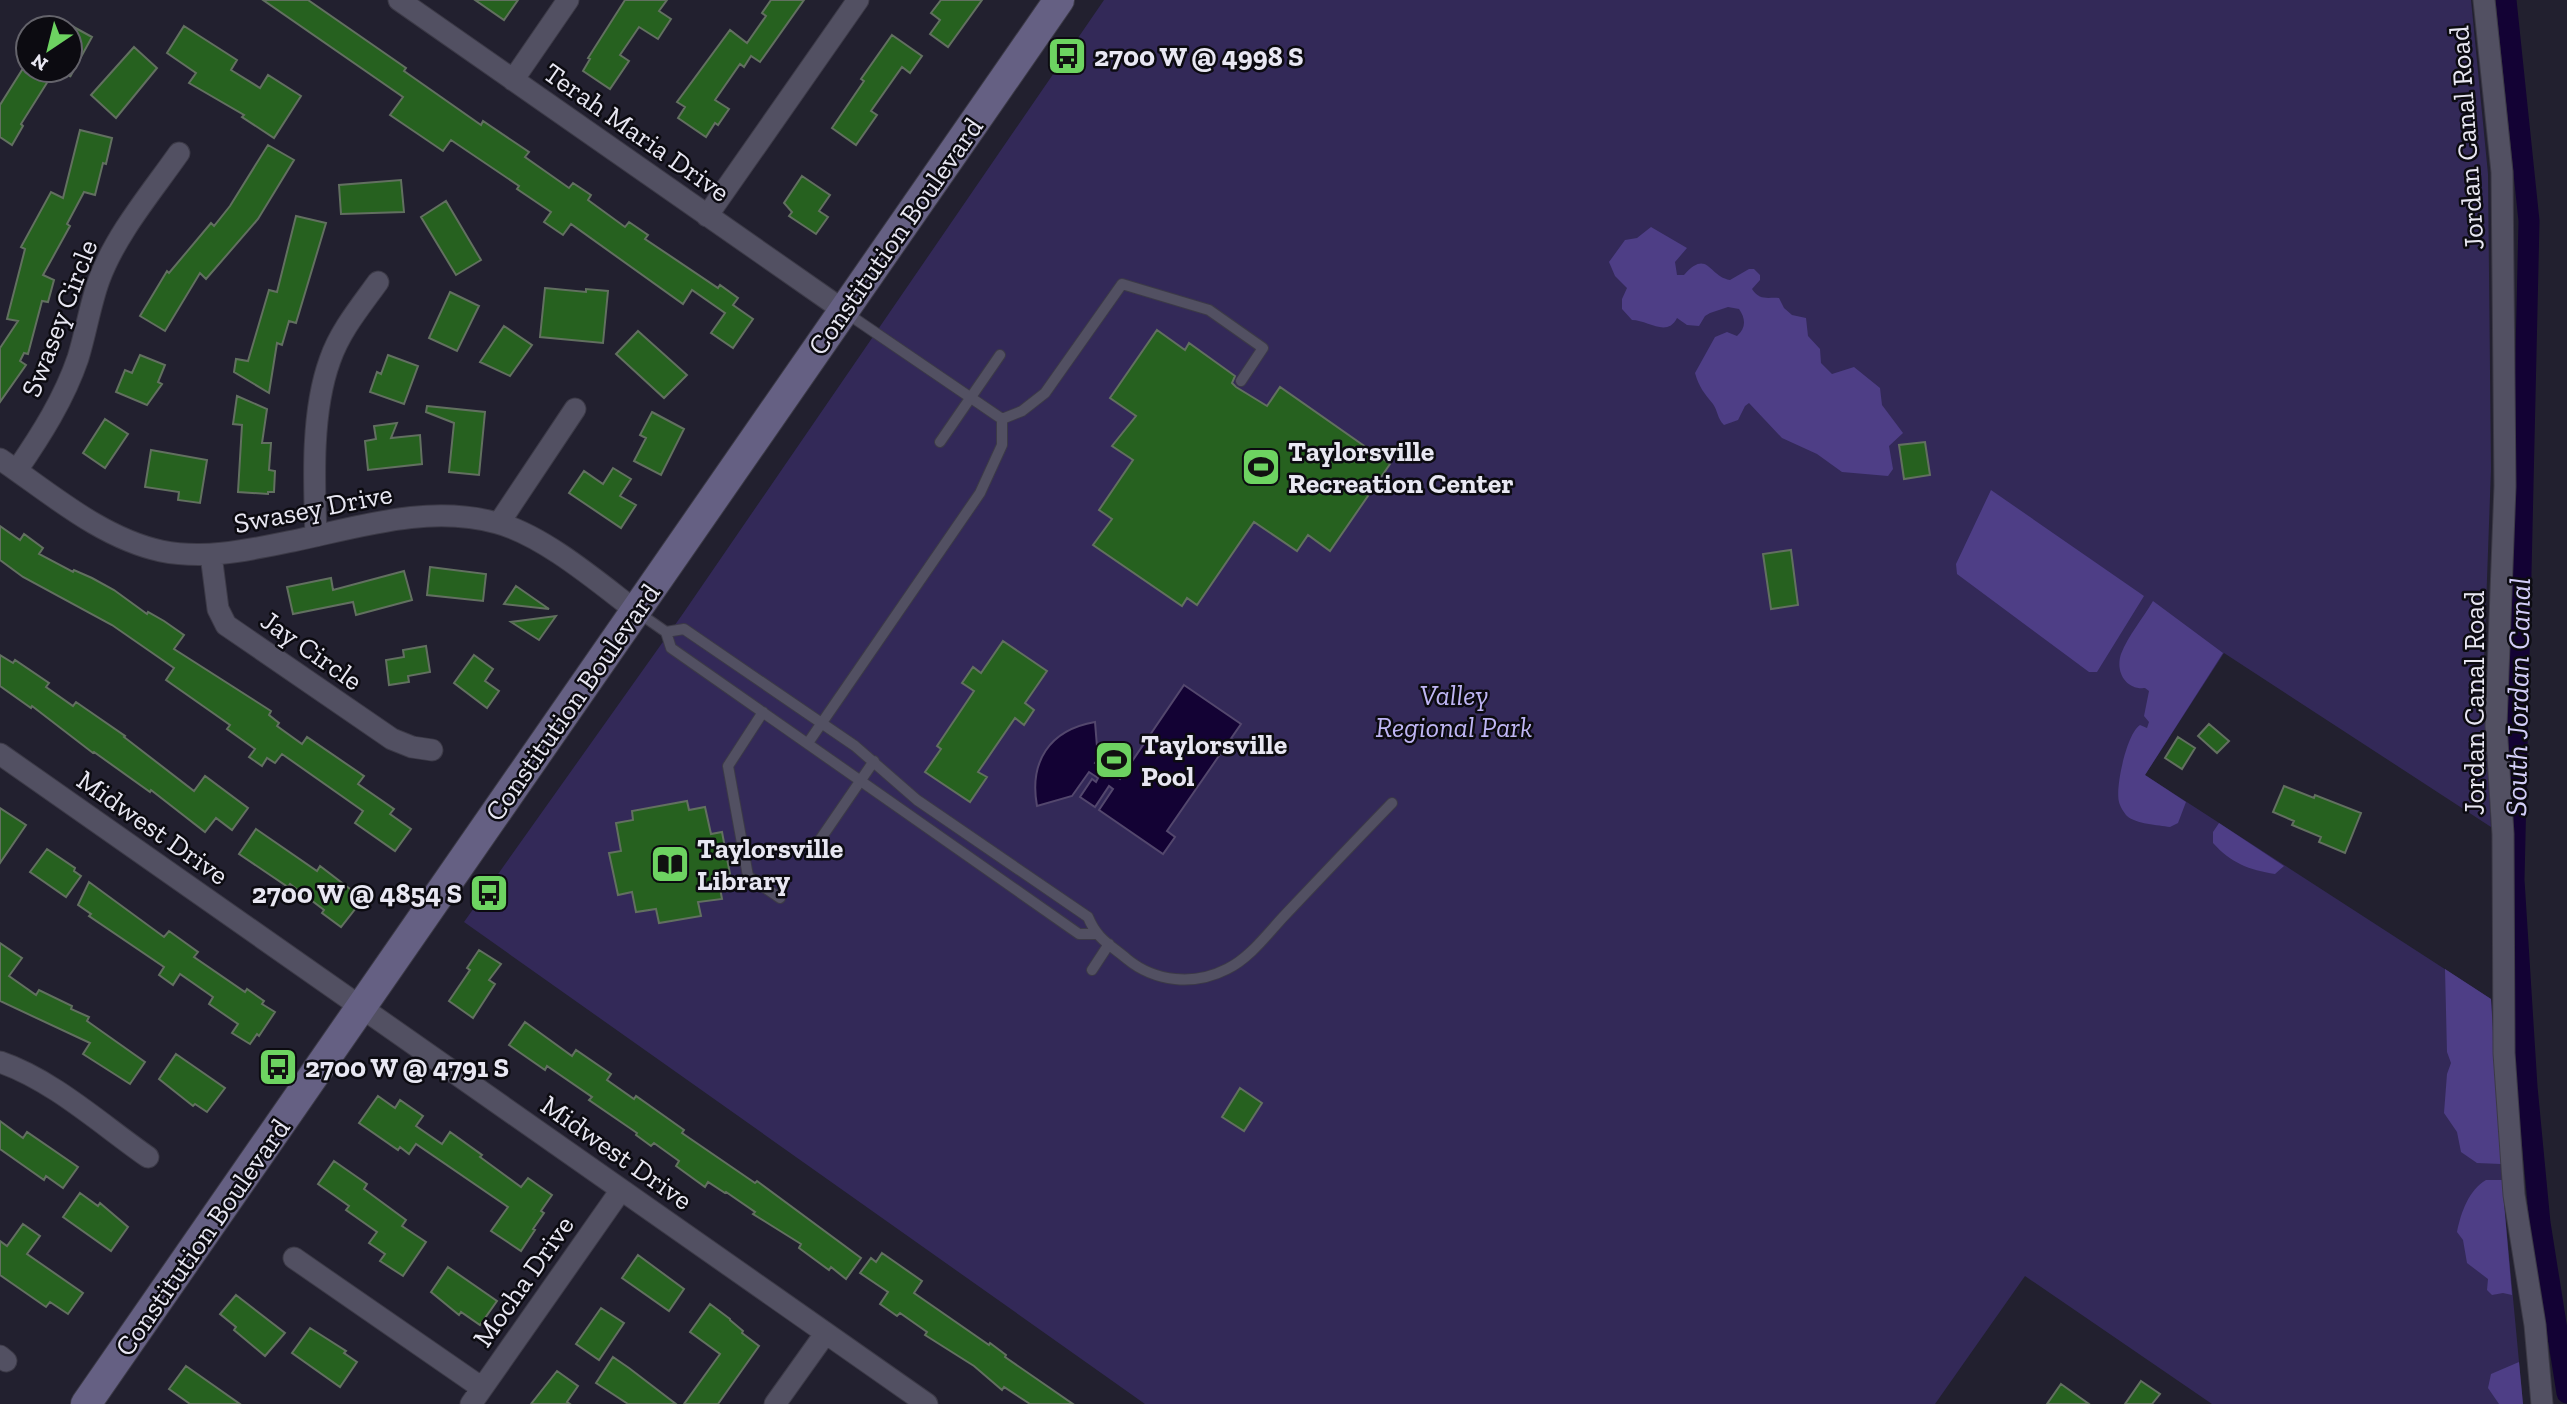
<svg xmlns="http://www.w3.org/2000/svg" width="2567" height="1404" font-family="'Zilla Slab',serif">
<style>
.green{fill:#332958}
.forest{fill:#4e3e86}
.water{fill:#130234;stroke:#53476d;stroke-width:2}
.lines{fill:none;stroke-linecap:round;stroke-linejoin:round}
.canal{stroke:#130234;stroke-width:21}
.building{fill:#26611f;stroke:#627060;stroke-width:2}
.lane-casing{stroke:#3c3a47;stroke-width:12}
.street-casing{stroke:#3c3a47;stroke-width:23}
.secondary-casing{stroke:#3c3a47;stroke-width:32}
.lane{stroke:#525062;stroke-width:10}
.street{stroke:#525062;stroke-width:21}
.secondary{stroke:#656083;stroke-width:30}
.labels{text-anchor:middle;stroke-width:5;stroke-linejoin:round;paint-order:stroke}
.poi-label{font-size:28px;font-weight:bold;fill:#e8e7f2;stroke:#0c0b11;text-anchor:start}
.street-label{font-size:28px;fill:#e8e7f2;stroke:#0c0b11}
.park-label{font-size:28px;font-style:italic;fill:#bfb6f4;stroke:#0c0b11}
.water-label{font-size:30px;font-style:italic;fill:#d3cef8;stroke:#0c0b11}
</style>
<rect width="100%" height="100%" fill="#22202f"/>
<path class="green" d="M1104,0h1367l17,174 3,295 -8,220 8,138 -267,-174 -79,122 346,224 10,172 22,233h-311l-187,-128 -90,128h-790l-681,-482 218,-307z"/>
<path class="forest" d="M1651,227l36,21 -12,14 2,13h7c24,-27 25,2 46,5l19,-11h5l6,6v5l-8,9c8,12 15,8 27,9l5,10 8,7 14,3 2,18 12,13 1,14 11,11 22,-7 26,21 2,17 21,28 -14,13 4,23 -5,7 -46,-4 -25,-18 -35,-16 -33,-35 -4,3 -7,14 -14,5c-7,-7 -6,-14 -11,-21 -9,-11 -14,-17 -18,-31l20,-36 12,-5 10,4c9,-8 9,-17 2,-27l-11,-2 -18,6 -5,3 -6,10 -12,-1 -10,-7c-10,20 -29,2 -45,2l-10,-11v-10l5,-11 -12,-12 -6,-14 16,-22 12,-2z
M1991,490l153,106 -47,76h-8l-132,-98 -1,-10z
M2153,601l70,52 -78,122 41,27 -8,21 -8,4c-12,-2 -34,-3 -43,-11 -3,-3 -7,-10 -8,-14 -4,-15 8,-69 21,-77l7,3 2,-6 -5,-6 5,-25 -4,-3c-19,2 -30,-16 -24,-34 7,-18 22,-36 32,-53z
M2219,823l65,43 -9,8c-26,-4 -44,-11 -62,-31v-11z
M2445,969l46,30 10,165 -24,-1 -16,-11 -4,-20 -13,-19 3,-39 4,-11 -4,-11z
M2486,1180h16l10,115 -9,-2 -11,2 -5,-5 1,-11 -21,-16 -4,-23 -6,-8c4,-20 12,-42 29,-52z
M2519,1362l4,42h-24l-11,-16 3,-14z"/>
<path class="water" d="M1184,685l57,39 -74,107 8,6 -12,17 -64,-44 14,-21 -4,-3 -14,21 -15,-10 12,-18 4,3 2,-4 -9,-6 -17,24 -35,10c-8,-44 12,-76 58,-84l3,37 -3,4 25,16z"/>
<g class="lines">
<path class="canal" d="M2506,0l23,221 -15,659 13,207 13,136 27,170"/>
</g>
<path class="building" d="M263,0h45l98,68 -2,3 77,54 2,-4 46,31 -4,5 44,31 4,-5 18,12 -3,5 37,27 4,-5 19,13 -3,4 73,49 2,-3 18,13 -5,7 20,14 -20,29 -22,-15 14,-20 -33,-23 -9,14 -112,-80 -8,11 -19,-13 7,-10 -34,-23 2,-3 -68,-46 -8,11 -53,-36 13,-18z
M475,0h43l-14,20z
M625,0h42l-8,11 12,8 -13,20 -19,-12 -19,28 9,6 -19,28 -27,-18 7,-12 -2,-1z
M771,0h33l-44,62 -9,-6 -7,11 -4,-3 -25,36 14,9 -11,16 -3,-2 -9,14 -28,-19 7,-11 -8,-5 53,-72 17,13 19,-27 -4,-3z
M941,0h41l-34,47 -18,-13 10,-14 -9,-7z
M70,25l22,12 -22,40z
M184,26l53,34 -6,10 29,18 8,-13 33,21 -27,42 -32,-21 2,-2 -55,-32 7,-10 -29,-20z
M892,35l30,21 -12,17 -8,-6 -31,44 6,4 -21,30 -24,-17 32,-47 -3,-2z
M134,47l23,21 -41,50 -25,-23z
M22,70h33l-34,54 2,2 -11,19 -12,-8v-32z
M80,130l32,8 -6,26 -3,-1 -8,32 -11,-3 -17,32 3,2 -27,49 11,5 -6,22 -6,-1 -14,53 -4,-1 -4,8 6,4 -26,37v-54l18,-27 -11,-2 18,-70 -4,-2 30,-55 12,6z
M268,145l26,15 -36,59 -52,60 -6,-6 -35,58 -25,-15 27,-45 2,2 42,-50 3,3 16,-20z
M802,176l28,19 -11,16 9,6 -12,17 -27,-18 3,-4 -8,-9z
M401,180l3,32 -63,2 -2,-29z
M446,201l35,59 -25,15 -35,-58z
M296,216l30,7 -30,100 -7,-2 -7,24 -5,-2 -8,50 -35,-21 2,-13 12,2 21,-71 8,2z
M545,288l41,4v-3l22,2 -5,52 -63,-6z
M450,292l29,14 -22,45 -28,-13z
M504,326l28,19 -22,31 -30,-14z
M1157,330l28,20 4,-7 46,33 -3,7 4,4 31,19 13,-19 110,77 -60,87 -22,-16 -11,16 -43,-29 -57,83 -10,-7 -5,8 -89,-61 19,-26 -13,-9 34,-50 -21,-14 24,-30 -26,-18z
M638,331l49,44 -23,23 -48,-44z
M140,355l25,10 -7,17 4,2 -15,21 -31,-13 9,-22 7,3z
M388,355l30,11 -14,38 -34,-12 7,-20 4,2z
M237,396l30,13 -5,34h9l-2,27 6,1 -1,21h-6v2l-30,-2 4,-67 -9,-1z
M427,406l58,6 -6,63 -30,-3 5,-49 -28,-11z
M652,412l32,17 -23,46 -27,-14 12,-23 -6,-3z
M105,419l23,15 -23,34 -22,-15z
M397,423l-6,15 29,-3 2,29 -54,6 -3,-29 11,-2 -2,-13z
M1925,442l5,33 -26,4 -5,-34z
M151,450l56,10 -7,43 -22,-3 1,-8 -34,-5z
M613,468l18,11 -11,17 16,9 -15,23 -52,-35 15,-22 19,13z
M0,526l20,14 4,-6 19,14 -4,6 34,18 1,-2 18,8 22,12 33,24 1,-2 16,9 20,14 -10,14 97,62 -2,4 10,8 -2,3 25,18 5,-7 57,39 -6,8 36,25 -4,5 21,15 -16,22 -40,-28 8,-12 -81,-57 -7,9 -8,-5 -5,8 -13,-9 6,-8 -28,-20 3,-4 -64,-45 8,-12 -62,-43 -89,-48 -23,-17z
M1791,550l7,55 -27,4 -8,-55z
M430,567l56,7 -3,27 -56,-6z
M404,571l8,29 -56,15 -3,-13 -60,12 -6,-27 44,-9 2,12z
M516,586l33,23 -45,-5z
M556,616l-17,24 -28,-18z
M1003,641l44,30 -22,32 9,7 -10,15 -9,-7 -37,54 9,5 -17,25 -45,-30 16,-23 -4,-3 37,-55 -12,-8 11,-16 8,6z
M426,646l4,26 -22,4 1,6 -20,3 -3,-25 18,-3 -1,-7z
M0,655l13,8 2,-3 34,23 -3,4 27,19 3,-4 49,34 -1,1 70,54 11,-15 43,32 -16,22 -16,-12 -11,14 -54,-42 -1,2 -56,-40 -1,1 -61,-47 -1,2 -31,-22z
M474,655l19,14 -8,12 14,10 -12,17 -33,-25z
M2209,724l20,17 -12,12 -19,-17z
M2178,737l17,11 -13,21 -17,-11z
M2284,786l30,12 1,-3 46,18 -16,40 -26,-11 2,-5 -29,-12 2,-4 -21,-9z
M687,801l2,9 16,-3 6,27 11,-2 8,42 -12,3 4,22 -24,3 3,14 -42,7 -3,-14 -20,3 -4,-20 -14,3 -9,-42 12,-2 -5,-28 17,-3 -1,-9z
M0,808l26,17 -26,38z
M256,829l61,42 3,-5 43,33 -22,28 -19,-14 2,-3 -34,-26 -2,3 -49,-33z
M47,849l28,19 -1,3 7,5 -15,21 -36,-25z
M89,882l75,55 5,-6 29,21 -4,5 51,35 2,-3 17,12 -2,3 13,8 -16,24 -2,-2 -7,10 -18,-11 6,-9 -29,-20 4,-7 -33,-23 -7,11 -14,-10 5,-8 -75,-51 2,-2 -13,-9z
M0,943l22,15 -13,18 27,19 3,-5 33,16 -1,3 18,8 -2,4 58,41 -15,22 -47,-30 7,-11 -90,-42z
M479,950l22,14 -12,16 6,4 -22,34 -24,-17 21,-31 -3,-2z
M525,1022l47,34 4,-6 35,24 -4,6 27,19 2,-3 48,34 -2,3 73,50 2,-2 104,77 -15,21 -15,-12 -2,3 -30,-22 2,-4 -48,-30 2,-2 -29,-20 -1,1 -17,-11 -3,5 -29,-21 3,-5 -25,-18 -3,3 -15,-11 1,-2 -48,-33 3,-3 -45,-31 -2,4 -36,-25z
M176,1054l49,34 -18,24 -12,-8 -2,2 -34,-27z
M1240,1088l22,15 -18,28 -22,-14z
M378,1096l17,12 5,-8 23,16 -7,10 26,18 8,-12 32,23 -2,2 41,30 7,-9 24,17 -11,16 3,2 -11,16 2,1 -14,21 -30,-20 17,-24 -92,-63 -7,10 -9,-7 -2,3 -39,-27z
M0,1121l23,17 4,-6 51,35 -15,21 -17,-12 -2,4 -44,-31z
M334,1161l33,23 -3,5 42,31 -4,6 24,16 -23,34 -23,-15 5,-7 -16,-11 8,-11 -31,-22 3,-4 -31,-22z
M80,1193l18,13 2,-3 28,24 -17,24 -48,-34z
M23,1224l17,12 -13,18 56,39 -15,21 -18,-12 -4,5 -46,-32v-34l7,5z
M882,1253l40,28 -8,12 75,52 1,-2 16,12 -1,2 68,47h-43l-26,-17 -2,3 -28,-24 -49,-31 2,-3 -27,-19 -3,3 -17,-12 8,-12 -28,-19 11,-15 5,4z
M638,1255l46,34 -15,22 -47,-33z
M448,1267l49,34 -17,24 -19,-13 -2,3 -28,-23z
M236,1295l49,38 -20,23 -31,-26 2,-3 -16,-13z
M710,1304l20,15v1l13,11 -1,2 17,13 -41,58h-34l36,-50 -30,-22z
M601,1308l23,15 -25,37 -23,-16z
M310,1328l36,23 -2,2 13,9 -17,25 -48,-34z
M613,1357l16,11 47,36h-48l-32,-21z
M186,1366l54,38h-50l-21,-15z
M557,1371l21,15 -11,16 3,2h-39z
M2141,1381l19,13 -8,10h-27z
M2061,1384l28,20h-42z"/>
<g class="lines">
<g class="lane-casing">
<path id="lane" d="M845,312l157,107
M940,442l60,-87
M636,611l30,21 5,16 408,286h16
M666,632l18,-3 171,117 62,54 171,117c9,22 21,27 39,42 28,23 67,27 100,10 23,-11 41,-36 58,-54 36,-38 71,-75 107,-112
M763,712l-35,54 20,110 32,22
M808,743l172,-250 22,-48v-26l20,-8 23,-18 77,-109 87,26 54,38 -22,33
M815,847l59,-86
M1092,970l17,-26"/>
</g>
<g class="street-casing">
<path id="street" d="M399,0l444,310
M2484,0l18,172 3,314 -9,239 7,109 1,219 10,142 21,130 7,79
M513,80l55,-80
M707,216l151,-216
M0,459c50,34 101,79 161,92 45,9 87,-1 132,-10 66,-14 136,-37 204,-18 46,12 101,59 139,88
M17,470c24,-35 47,-71 61,-112 8,-26 12,-53 21,-78 17,-46 52,-87 80,-127
M499,523l76,-114
M316,536c-2,-55 -5,-124 14,-176 10,-29 30,-53 48,-78
M211,555l7,54 8,16 166,114 20,8 20,3
M0,754l927,650
M0,1062c53,18 102,63 148,95
M294,1258l188,130
M0,1356l6,5
M471,1404l150,-214
M775,1404l50,-70"/>
</g>
<g class="secondary-casing">
<path id="secondary" d="M86,1404l973,-1404"/>
</g>
<use href="#lane" class="lane"/>
<use href="#street" class="street"/>
<use href="#secondary" class="secondary"/>
</g>
<defs>
<g id="bus-square" transform="scale(2.0125)"><rect x="-9" y="-9" width="18" height="18" rx="4" fill="#6dd361" stroke="#0c0b11"/><path d="M-5-6H5V4H4V6H2V4H-2V6H-4V4H-5ZM-3.5-4V0h7V-4ZM-3.5 1.2v1.5H-2V1.2ZM2 1.2v1.5H3.5V1.2Z" fill="#111"/></g>
<g id="stadium-square" transform="scale(2.0125)"><rect x="-9" y="-9" width="18" height="18" rx="4" fill="#6dd361" stroke="#0c0b11"/><path d="M0-5a6.5 5 0 1 0 0 10a6.5 5 0 1 0 0-10ZM-3.5-1.8h7v3.6h-7Z" fill="#111"/></g>
<g id="library-square" transform="scale(2.0125)"><rect x="-9" y="-9" width="18" height="18" rx="4" fill="#6dd361" stroke="#0c0b11"/><path d="M-6-4Q-3-5.5-.7-3.5V5Q-3 3-6 4ZM6-4Q3-5.5 .7-3.5V5Q3 3 6 4Z" fill="#111"/></g>
</defs>
<g fill-rule="evenodd">
<use href="#bus-square" x="1067" y="56"/>
<use href="#stadium-square" x="1261" y="467"/>
<use href="#stadium-square" x="1114" y="760"/>
<use href="#library-square" x="670" y="864"/>
<use href="#bus-square" x="489" y="893"/>
<use href="#bus-square" x="278" y="1067"/>
</g>
<g class="labels">
<g class="poi-label">
<text x="1094" y="66">2700 W @ 4998 S</text>
<text x="1288" y="461">Taylorsville<tspan x="1288" dy="32">Recreation Center</tspan></text>
<text x="1141" y="754">Taylorsville<tspan x="1141" dy="32">Pool</tspan></text>
<text x="697" y="858">Taylorsville<tspan x="697" dy="32">Library</tspan></text>
<text x="462" y="903" text-anchor="end">2700 W @ 4854 S</text>
<text x="305" y="1077">2700 W @ 4791 S</text>
</g>
<g class="street-label">
<text transform="translate(637 132) rotate(35)" y="10">Terah Maria Drive</text>
<text transform="translate(2466 138) rotate(-94)" y="10">Jordan Canal Road</text>
<text transform="translate(895 236) rotate(-55)" y="10">Constitution Boulevard</text>
<text transform="translate(59 318) rotate(-69)" y="10">Swasey Circle</text>
<text transform="translate(313 508) rotate(-11)" y="10">Swasey Drive</text>
<text transform="translate(312 650) rotate(35)" y="10">Jay Circle</text>
<text transform="translate(572 702) rotate(-55)" y="10">Constitution Boulevard</text>
<text transform="translate(2474 703) rotate(-90)" y="10">Jordan Canal Road</text>
<text transform="translate(153 827) rotate(35)" y="10">Midwest Drive</text>
<text transform="translate(617 1152) rotate(35)" y="10">Midwest Drive</text>
<text transform="translate(202 1237) rotate(-55)" y="10">Constitution Boulevard</text>
<text transform="translate(523 1281) rotate(-55)" y="10">Mocha Drive</text>
</g>
<g class="park-label">
<text x="1454" y="705">Valley<tspan x="1454" dy="32">Regional Park</tspan></text>
</g>
<g class="water-label">
<text transform="translate(2518 697) rotate(-89)" y="10">South Jordan Canal</text>
</g>
</g>
<g transform="translate(49 49) rotate(215)"><circle r="33" fill="#0c0b11" stroke="#64636b" stroke-width="2"/>
<path d="M0-5L12 26L0 18L-12 26Z" fill="#6dd361"/>
<text y="-10" font-size="19" font-weight="bold" text-anchor="middle" fill="#e8e7f2">N</text>
</g>
</svg>
